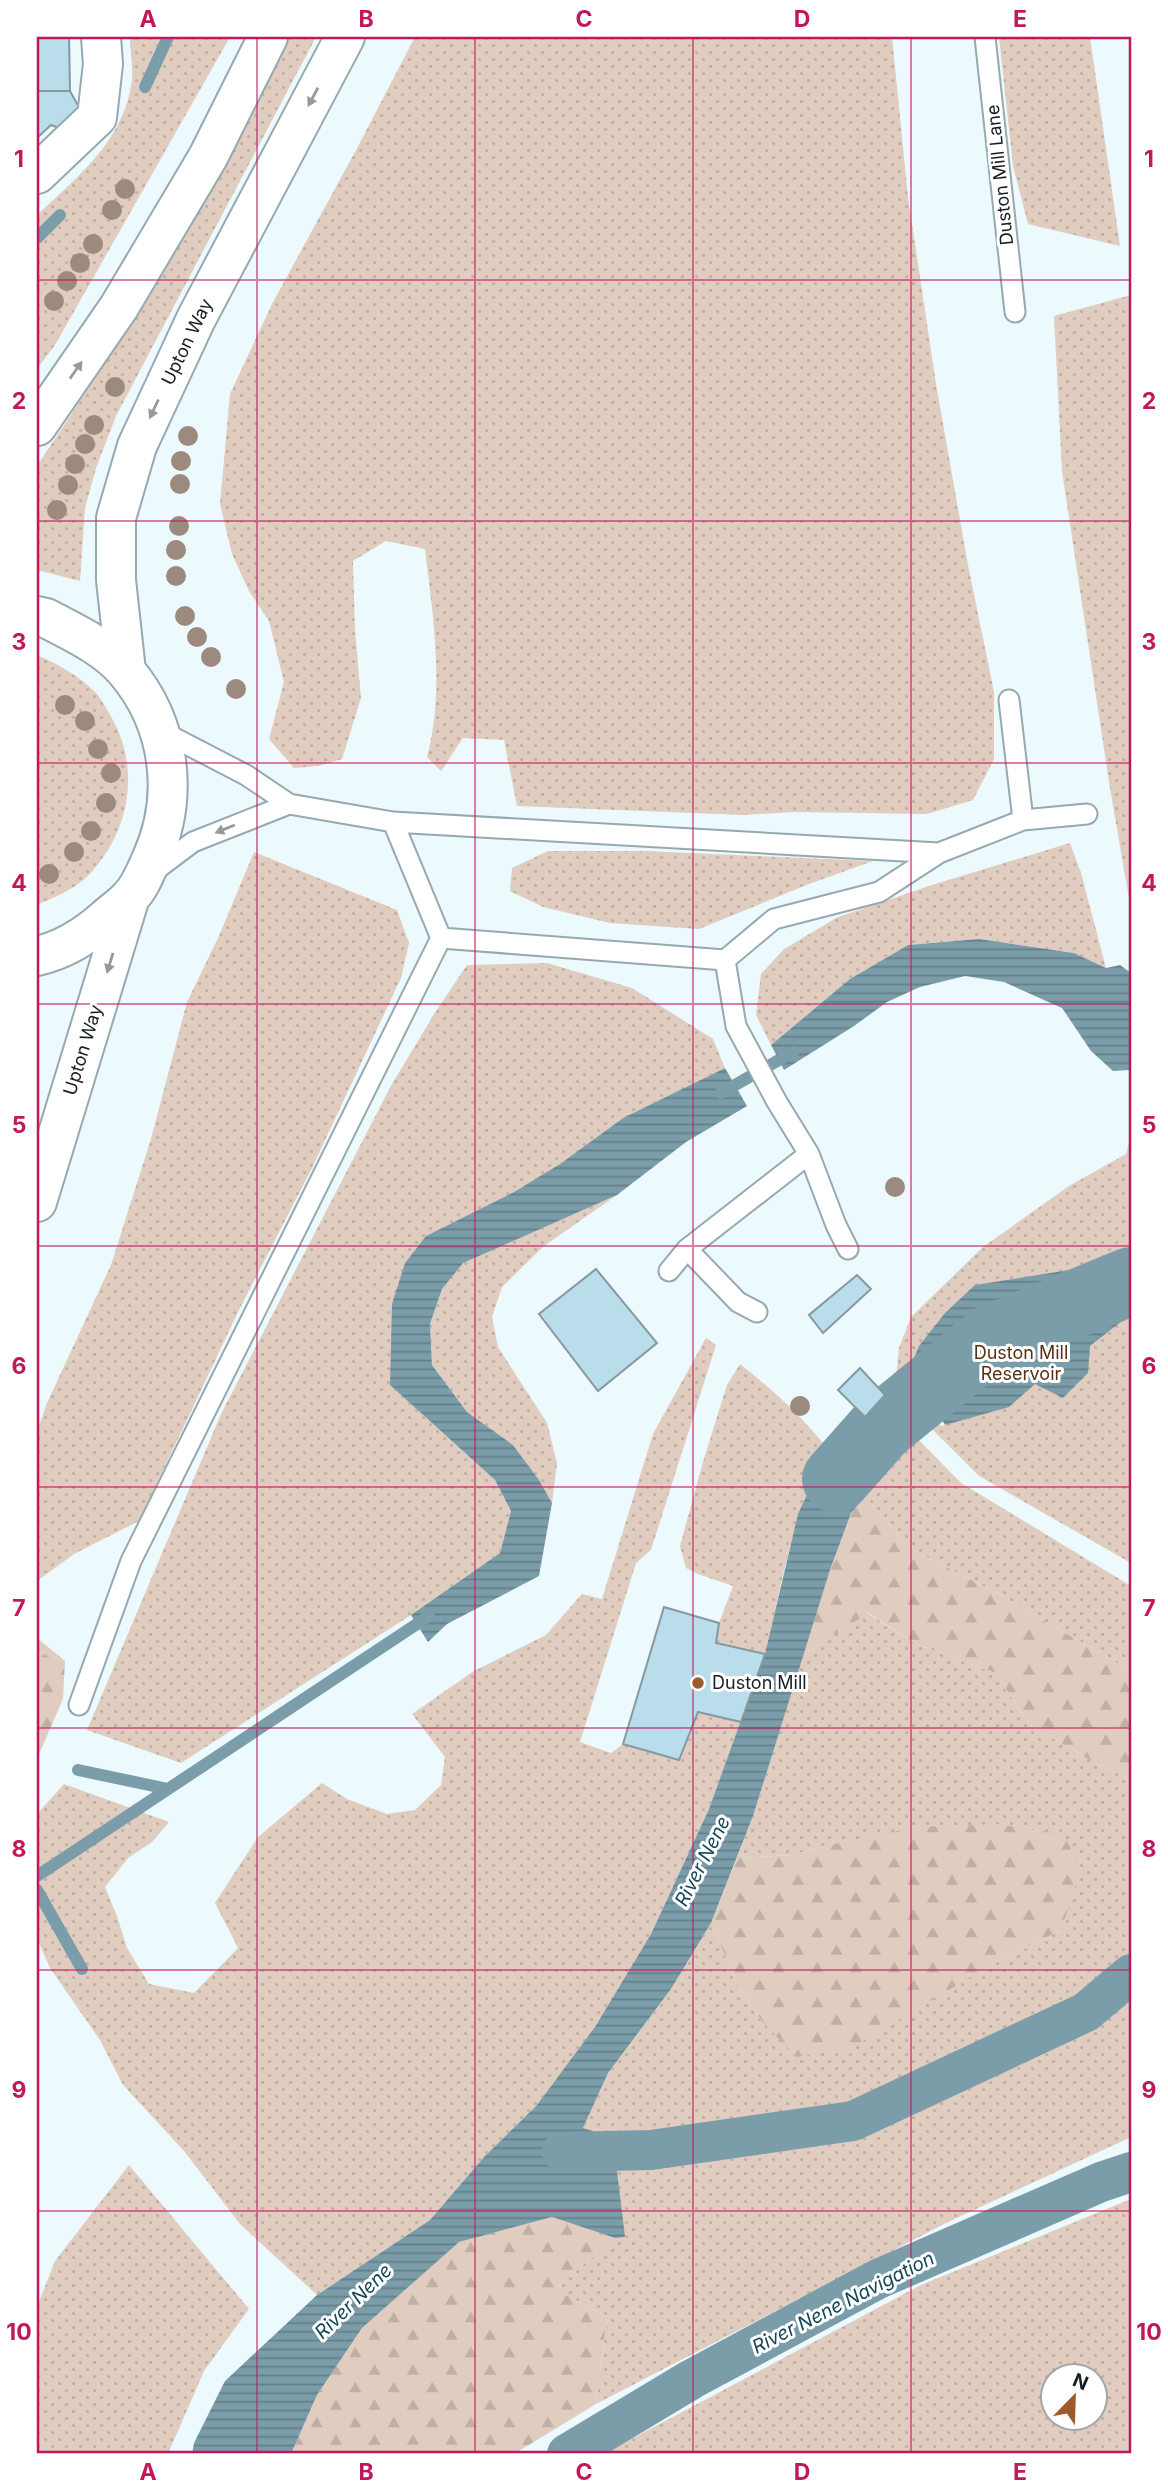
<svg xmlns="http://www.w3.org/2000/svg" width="1168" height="2491" font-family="Inter,sans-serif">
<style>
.grass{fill:url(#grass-dots);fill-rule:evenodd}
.forest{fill:url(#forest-firs)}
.water{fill:url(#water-rules)}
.pier{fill:#ecf9fd}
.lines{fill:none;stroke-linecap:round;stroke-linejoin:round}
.stream{stroke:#7a9da9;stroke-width:12}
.canal{stroke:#7a9da9;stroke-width:40}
.river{stroke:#7a9da9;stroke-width:68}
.building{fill:#b9ddea;stroke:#8699a0;stroke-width:2}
.service-casing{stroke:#96a9b1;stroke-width:23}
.minor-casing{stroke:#96a9b1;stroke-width:42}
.trunk-casing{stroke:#96a9b1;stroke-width:42}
.service{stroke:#fff;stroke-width:19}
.minor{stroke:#fff;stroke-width:38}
.trunk{stroke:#fff;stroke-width:38}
.tree{fill:#9b8a7d}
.oneway{fill:#979a9c}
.grid{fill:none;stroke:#c2185b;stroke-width:2;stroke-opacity:0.55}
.poi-dot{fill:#9f5a2c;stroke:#fff;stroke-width:2.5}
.labels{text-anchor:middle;stroke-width:6;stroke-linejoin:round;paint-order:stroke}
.street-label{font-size:18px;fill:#181f22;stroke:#fff}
.park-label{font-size:18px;fill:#593014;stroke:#fff}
.poi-label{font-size:18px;fill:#181f22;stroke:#fff;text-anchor:start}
.water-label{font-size:19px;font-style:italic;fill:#144555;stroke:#fff}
.neatline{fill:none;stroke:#c2185b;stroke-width:2.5}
.grid-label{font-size:23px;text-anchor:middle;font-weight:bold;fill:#c2185b}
</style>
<defs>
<pattern id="grass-dots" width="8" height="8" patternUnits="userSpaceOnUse" patternTransform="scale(1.75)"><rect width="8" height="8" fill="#e1ccc0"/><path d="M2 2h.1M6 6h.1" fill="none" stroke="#c0afa5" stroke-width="1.8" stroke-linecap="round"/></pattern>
<pattern id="forest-firs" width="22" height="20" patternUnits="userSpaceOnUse" patternTransform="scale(1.75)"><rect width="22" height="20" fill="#e1ccc0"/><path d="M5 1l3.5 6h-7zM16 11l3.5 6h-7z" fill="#c0afa5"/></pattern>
<pattern id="water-rules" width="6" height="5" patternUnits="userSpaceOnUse" patternTransform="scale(1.75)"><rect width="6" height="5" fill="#7a9da9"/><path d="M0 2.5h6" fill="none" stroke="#637f89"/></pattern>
</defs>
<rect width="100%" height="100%" fill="#ecf9fd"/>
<path class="grass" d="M130,37h100l-175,308 -18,24v-154c40,-37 88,-76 95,-135 1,-14 -2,-29 -2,-43z
M289,37h27l-200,379 -20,52 -11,40 -5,73 -43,-11v-104l65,-98 149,-250z
M415,37h477l16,160 28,187 32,181 26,127v67l-21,41 -46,14 -132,-2 -52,3 -226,-9 -13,-66 -41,-2 -22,33 -14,-14c18,-66 6,-141 -2,-208l-39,-8 -33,20 2,69 6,68 -19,61 -24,7 -24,2 -25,-29 15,-57 -15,-61 -20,-30 -17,-37 -12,-50 10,-110 42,-90 83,-152z
M999,37h91l30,209 -92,-22 -15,-58z
M1131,295v615l-22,-128 -47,-311 -8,-155z
M37,655c22,10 41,20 58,37 5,5 9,12 12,18 33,50 26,113 -12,158 -15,19 -37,28 -58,37z
M1070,843l11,30 25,95 -32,-15 -95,-14 -71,6 -58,34 -79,66 -15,-30 5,-41 23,-25 54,-32 97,-33z
M548,851h97l228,10 -64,23 -110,45 -89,-6 -67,-16 -33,-16 2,-23z
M254,852l143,58 12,33 -8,35 -89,190 -73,142 -100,211 -65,33 -37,27v-149l10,-29 64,-138 40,-126 36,-137 32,-66z
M547,963l85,25 81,51 12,29 -102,50 -63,46 -46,28 -88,44 -36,149 105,95 16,31 -11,42 -89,62 -230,148 -94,-33 135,-318 170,-328 44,-73 31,-46z
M1131,1136v427l-152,-87 -47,-47 -36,-51 3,-30 12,-31 72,-70 86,-61 57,-32z
M617,1195l-73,51 -42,41 -10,30 6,30 49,76 10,40 -5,40 -13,-23 -26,-35 -46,-33 -35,-47 -2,-41 12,-35 20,-26z
M706,1338l10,7 -65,205 -15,13 -56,179 31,11 12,-9 55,16 20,-48 43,10 -32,87 -58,125 -56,94 -58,77 -53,52 -54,63 -113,75 -77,-71 -56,-73 -61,-66 -23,-45 -50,-72 -13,-30v-124l27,-30 105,38 -17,20 -24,16 -23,29 12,29 10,32 22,36 45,9 44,-45 -23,-45 43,-66 64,-54 25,16 40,15 28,-4 26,-25 4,-28 -33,-43 62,-43 72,-36 36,-41 20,5 51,-165z
M740,1364c33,26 65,55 90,88 -39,57 -48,136 -65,202l-49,-11 3,-20 14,-37 -35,-12 -12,-6 -6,-22 23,-84 24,-77z
M916,1437l45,46 170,103v85l-140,-81 -80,-41 -46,-52z
M867,1613l51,32 78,28 33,51 66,39 36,16v358l-185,86 -350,181 11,-87 -52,-28 60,-51 10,-1 -42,-109 25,-55 63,-84 40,-66 27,62 24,36 227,-55 72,-36 -223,-87 -46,12 -55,3 16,-42 50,-161z
M37,1638l28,23 -28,-8z
M129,2165l120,144 -45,62 -36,83h-131v-147l18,-46z
M1131,2199v255h-528l318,-169zM1052,2376h42v42h-42z"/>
<path class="forest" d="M865,1497l46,52 80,41 140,81v108l-36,-16 -66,-39 -33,-51 -78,-28 -50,-32 -65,42 27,-85 21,-57z
M37,1653l28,8 -2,38 -26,60z
M996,1824l67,10 18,35 -20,61 -72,36 -136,81 -57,10 -34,-36 -24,-36 -27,-62 26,-65 55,-3 46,-12 79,-16z
M552,2217l63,21 -60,51 52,28 -11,87 -82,50h-223l26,-59 45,-67 96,-86z"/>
<path class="water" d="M979,939l95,14 32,15 14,-3 11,8v94l-2,3 -16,1 -22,-20 -29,-43 -58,-26 -39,-6 -45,11 -33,15 -33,24 -70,44 -13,-25 79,-66 58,-34z
M725,1068l22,38 -61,36 -69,53 -154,68 -21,26 -12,35 2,41 35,47 46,33 26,35 13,23 -13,73 -92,48 -19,18 -17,-27 89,-62 11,-42 -16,-31 -105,-95 2,-81 13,-41 21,-27 88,-44 46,-28 63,-46z
M1131,1256v58l-41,32 -2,27 -25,25 -28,-14 -26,23 -64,18 -35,-57 9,-22 26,-33 30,-28 144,-23z
M885,1395l31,42 -65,76 -21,57 -77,246 -42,107 -40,66 -63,84 -25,55 30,10 12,99 -10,1 -63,-21 -93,25 -97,86 -45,67 -26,59h-99l2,-11 31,-62 92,-86 113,-75 54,-63 53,-52 58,-78 56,-93 58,-125 56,-155 33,-140 21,-45 11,-17z"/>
<path class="pier" d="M910,1368l14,25 21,32 -4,1 -20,-31 -14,-25z
M887,1392l16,19 16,24 -3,2 -31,-42z"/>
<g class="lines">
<path class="stream" d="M145,87l23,-50
M37,238l23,-23
M721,1093l72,-41
M78,1770l90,19
M37,1876l392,-260
M37,1890l45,79"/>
<path class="canal" d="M562,2152l89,-2 202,-29 233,-109 45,-38
M567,2454l125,-75 186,-100 223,-97 30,-10"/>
<path class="river" d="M836,1479l45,-51 109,-89 141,-58"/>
</g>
<path class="building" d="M38,37h31l1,54h-33z
M37,91h33l10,18 -21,19 -8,-3 -14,13z
M596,1269l61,74 -59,48 -59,-77z
M857,1275l14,14 -48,44 -14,-18z
M860,1368l25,27 -20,22 -27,-27z
M664,1607l55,16 -3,20 49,11 -24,68 -43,-10 -19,48 -56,-16z"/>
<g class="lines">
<g class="service-casing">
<path id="service" d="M985,37l30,275
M161,731l85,44 43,29 104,18 546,31 84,-33 -14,-120
M1023,820l64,-6
M153,872l40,-30 96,-38
M441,938l284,22 49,-41 105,-27 60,-39
M809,1154l27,71 12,24
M687,1249l51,53 19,10
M669,1271l18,-22 122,-95 -32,-52 -41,-76 -11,-66
M79,1705l52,-144 310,-623 -48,-116"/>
</g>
<g class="minor-casing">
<path id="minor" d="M37,174l60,-57 6,-53 -2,-27"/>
</g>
<g class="trunk-casing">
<path id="trunk" d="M37,426l82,-119 89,-150 60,-120
M37,616l9,2c28,15 58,28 79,52 46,54 55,127 26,190 -6,13 -11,27 -21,37 -7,8 -16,14 -24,21 -20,18 -42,32 -69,38
M126,671l-10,-91v-62l21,-72 59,-127 149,-282
M37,1202l93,-305"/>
</g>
<use href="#service" class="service"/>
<use href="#minor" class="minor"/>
<use href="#trunk" class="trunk"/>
</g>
<g class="tree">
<circle cx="125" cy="189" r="10"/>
<circle cx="112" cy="210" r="10"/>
<circle cx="93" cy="244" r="10"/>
<circle cx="80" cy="263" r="10"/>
<circle cx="67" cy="281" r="10"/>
<circle cx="54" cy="301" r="10"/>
<circle cx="115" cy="387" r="10"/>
<circle cx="94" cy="425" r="10"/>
<circle cx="188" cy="436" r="10"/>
<circle cx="85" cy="444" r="10"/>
<circle cx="181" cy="461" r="10"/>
<circle cx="75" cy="464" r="10"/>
<circle cx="180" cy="484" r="10"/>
<circle cx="68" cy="485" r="10"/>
<circle cx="57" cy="510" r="10"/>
<circle cx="179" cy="526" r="10"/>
<circle cx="176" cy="550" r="10"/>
<circle cx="176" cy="576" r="10"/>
<circle cx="185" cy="616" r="10"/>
<circle cx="197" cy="637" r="10"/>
<circle cx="211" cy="657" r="10"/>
<circle cx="236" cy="689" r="10"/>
<circle cx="65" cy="705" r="10"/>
<circle cx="85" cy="721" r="10"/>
<circle cx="98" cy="749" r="10"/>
<circle cx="111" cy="773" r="10"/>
<circle cx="106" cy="803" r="10"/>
<circle cx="91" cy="831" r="10"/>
<circle cx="74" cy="852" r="10"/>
<circle cx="49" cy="874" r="10"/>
<circle cx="895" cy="1187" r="10"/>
<circle cx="800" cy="1406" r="10"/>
</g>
<defs><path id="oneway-solid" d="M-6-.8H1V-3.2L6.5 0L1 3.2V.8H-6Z" transform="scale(1.75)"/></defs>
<g class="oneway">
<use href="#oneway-solid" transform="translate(313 97) rotate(118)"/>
<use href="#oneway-solid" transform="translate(76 370) rotate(-55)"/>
<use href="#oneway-solid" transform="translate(154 409) rotate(115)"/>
<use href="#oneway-solid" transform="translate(225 829) rotate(158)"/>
<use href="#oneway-solid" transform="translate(110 963) rotate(107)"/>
</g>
<path class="grid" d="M257,37v2417M475,37v2417M693,37v2417M911,37v2417M37,280h1094M37,521h1094M37,763h1094M37,1004h1094M37,1246h1094M37,1487h1094M37,1728h1094M37,1970h1094M37,2211h1094"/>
<circle class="poi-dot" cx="698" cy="1683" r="7"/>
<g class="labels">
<g class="street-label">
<text transform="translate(1000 175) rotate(-96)" y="6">Duston Mill Lane</text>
<text transform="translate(187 342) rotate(-64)" y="6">Upton Way</text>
<text transform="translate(83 1050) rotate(-73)" y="6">Upton Way</text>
</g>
<g class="park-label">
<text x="1021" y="1359">Duston Mill<tspan x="1021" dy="21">Reservoir</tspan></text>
</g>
<g class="poi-label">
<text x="712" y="1689">Duston Mill</text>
</g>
<g class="water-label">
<text transform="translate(702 1861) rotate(-63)" y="7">River Nene</text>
<text transform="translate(353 2301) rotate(-44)" y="7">River Nene</text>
<text transform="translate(843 2302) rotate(-27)" y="7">River Nene Navigation</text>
</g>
</g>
<rect width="1168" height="2491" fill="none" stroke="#ffffff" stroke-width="77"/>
<g transform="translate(1074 2397) rotate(23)"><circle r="33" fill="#ffffff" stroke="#a3a5a7" stroke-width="2"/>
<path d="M0-5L12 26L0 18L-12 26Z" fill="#9f5a2c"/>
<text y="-10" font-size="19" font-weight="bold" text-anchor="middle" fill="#181f22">N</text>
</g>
<rect x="38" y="38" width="1092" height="2414" class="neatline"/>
<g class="grid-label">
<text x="148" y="27">A</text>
<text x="366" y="27">B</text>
<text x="584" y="27">C</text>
<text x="802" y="27">D</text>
<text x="1020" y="27">E</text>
<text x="19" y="167">1</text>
<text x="1149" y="167">1</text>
<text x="19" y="409">2</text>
<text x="1149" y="409">2</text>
<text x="19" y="650">3</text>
<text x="1149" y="650">3</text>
<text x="19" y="891">4</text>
<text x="1149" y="891">4</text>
<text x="19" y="1133">5</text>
<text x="1149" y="1133">5</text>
<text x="19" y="1374">6</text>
<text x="1149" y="1374">6</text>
<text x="19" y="1616">7</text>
<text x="1149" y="1616">7</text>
<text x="19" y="1857">8</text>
<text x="1149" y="1857">8</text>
<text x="19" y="2098">9</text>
<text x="1149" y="2098">9</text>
<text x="19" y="2340">10</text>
<text x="1149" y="2340">10</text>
<text x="148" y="2480">A</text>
<text x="366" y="2480">B</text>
<text x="584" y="2480">C</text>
<text x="802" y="2480">D</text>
<text x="1020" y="2480">E</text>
</g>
</svg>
